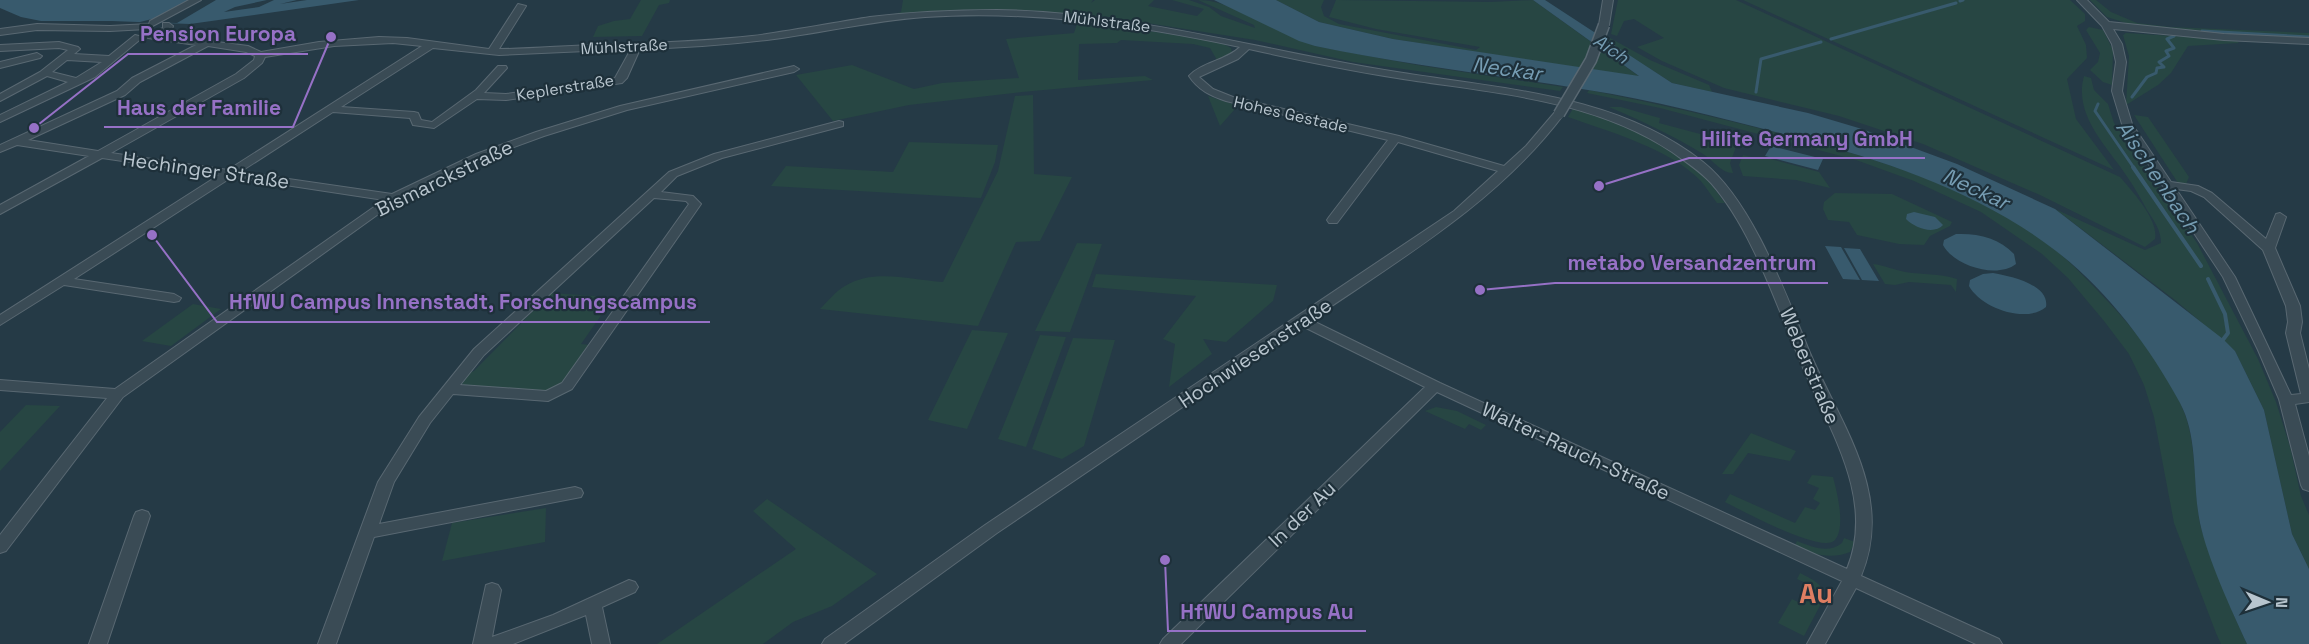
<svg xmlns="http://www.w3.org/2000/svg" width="2309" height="644" font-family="'Space Grotesk',sans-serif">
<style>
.green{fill:#274643}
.water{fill:#385a6d}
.pier{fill:#253a46}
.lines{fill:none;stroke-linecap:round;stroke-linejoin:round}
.stream-far1{stroke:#385a6d;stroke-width:3}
.stream{stroke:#385a6d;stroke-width:4}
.minor-casing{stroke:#596872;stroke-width:2}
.minor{fill:#3a4b55;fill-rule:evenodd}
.minor-bridge-casing{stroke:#596872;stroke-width:13;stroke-linecap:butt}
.minor-bridge{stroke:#3a4b55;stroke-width:10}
.labels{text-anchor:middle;stroke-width:4.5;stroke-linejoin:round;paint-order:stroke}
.far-street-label{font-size:16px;fill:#b8c5ce;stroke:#1e303a}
.far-water-label{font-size:18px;font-style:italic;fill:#769db3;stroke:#1e303a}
.street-label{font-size:20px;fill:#b8c5ce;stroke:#1e303a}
.water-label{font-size:21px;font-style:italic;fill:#769db3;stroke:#1e303a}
.near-quarter-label{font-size:27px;font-weight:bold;fill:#df7e62;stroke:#1e303a}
.leader{fill:none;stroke:#9671c6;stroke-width:2}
.callout-dot{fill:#9671c6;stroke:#1e303a;stroke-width:2}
.callout-label{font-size:21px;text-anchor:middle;font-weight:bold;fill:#9671c6;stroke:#1e303a;stroke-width:4.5;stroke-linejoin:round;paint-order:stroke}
</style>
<rect width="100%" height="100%" fill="#253a46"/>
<path class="green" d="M641,0h29l-1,3 -10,2 -17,31 -49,1 5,-11 16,-5 16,-2z
M903,0h190l-2,3 4,-3h59l-6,6 49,10 7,-7 -32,-9h17l20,7 12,9 34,12 -1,-3 -56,-25c36,0 81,34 117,46l102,19 146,22 -3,4 -207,-29 -98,-22 -146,-23 -92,-7h-53l-70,4 7,-2z
M1276,0h48l-3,7 3,9 15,8 137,26 4,-3 -104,-18 -47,-12 7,-17 155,2 42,-2 107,77 -247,-38 -74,-17z
M1618,0h118l384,177c12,14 39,43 35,62l-10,8 -105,-52 -117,-51 -84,-28 -115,-28 -62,-27 -25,-14 27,-9 -30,-19 -10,2 -7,15 -6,-2z
M1743,0h327l15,14v7l-8,5 9,19 1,13 -20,21 9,40 38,51z
M2090,0h6l15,12 26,11 33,4 139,6v5l-77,-3 -103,-11 -22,-7z
M1078,21l140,20 13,7 1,5 -15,7 -7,-12 -17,-4 -72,-4 -4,3 -38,1 -1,36 67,-4 8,4 -131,12 -113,13 -76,16 -37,-46 56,-10 62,24 28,-6 77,-5 -13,-39 68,-6z
M2089,27l14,3 10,20 -1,35 -9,-3 -13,-12 8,-8 2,-9 -14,-23z
M2126,33l110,7 3,3 -51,3 -17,27 -13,12 -32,20 3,-49 -6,-21z
M1610,38l40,22 59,25 3,7 -40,-9 -64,-41z
M2084,76l7,2 3,12 14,14 6,19 83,120 61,116 18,43 14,45 11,49 8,19v54l-17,-35 -28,-124 -29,-59 -60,-51 -120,-91 90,41 16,-7c0,-13 -7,-22 -14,-33 -6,-11 -12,-22 -19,-32 -20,-31 -55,-62 -44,-102z
M1589,90c69,14 137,29 204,47 92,24 190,54 265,115 20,17 39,38 57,57 26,29 52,62 67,98 16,36 11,79 18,117 3,12 8,24 13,36 10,29 21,56 34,84h-26l-5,-11 -42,-110 -20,-106 -10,-32 -15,-31 -25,-33 -36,-43 -26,-24 -61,-42 -67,-31 -58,-21 -196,-52 -73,-15z
M1033,95l1,79 38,3 -32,64 -24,1 -38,84 -158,-17c8,-8 16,-18 25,-23 29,-18 66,-6 98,-4l55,-111 17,-75z
M1208,96l25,8 2,5 -15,17z
M1574,107c43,13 91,32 125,63 10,10 18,23 26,33h-8c-6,-8 -11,-16 -17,-23 -32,-32 -90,-48 -132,-63z
M1609,107h12l35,10 4,1 -1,5 71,19 6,5 -6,16 3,10c-12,0 -20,-13 -30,-19 -31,-19 -61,-33 -94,-47z
M2134,115l14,2 41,60 -3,7 -8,-1z
M909,142l89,3 -3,17 -14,36 -210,-12 15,-20 107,6z
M1743,155l17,4 3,-2 56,15 11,16 -34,-8 -53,-4 -4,-11z
M1835,193l57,1 60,28 -2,4 -20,10 -6,9 -25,-1 -42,-9 -8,-13 -21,-2 -5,-11 1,-7z
M1077,243l25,1 -32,88 -35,-1z
M1873,264c11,1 21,6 32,8 20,3 32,1 52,7l-1,13 -5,-7 -42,-3 -14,3 -10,-1z
M1096,274l181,11 -4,16 -47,41 -23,-3 9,15 -43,33 6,-43 -12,-5 33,-43 -104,-9z
M551,293l71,5 -6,9h-9l-26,37 9,1 -28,41 -17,6 -80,-6 -3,-2 7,-11 5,-2z
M193,304l28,5 -50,37 -29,-5z
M972,330l36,3 -41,96 -39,-9z
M1040,335l26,2 -40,110 -28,-8z
M1073,338l42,2 -31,106 -22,13 -30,-10z
M26,405l34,1 -60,65v-39z
M1436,407l21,4 29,14 -5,5 -12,-6 -4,5 -40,-18z
M1751,433l45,18 -6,10 -42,-8 -15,21h-11z
M1812,475l21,2c4,15 13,50 2,63 -12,15 -94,-30 -110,-38l5,-8 65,29 10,-16 10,3 5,-7 -7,-4 6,-11 -12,-5z
M767,499l110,75 -45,32 -39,16 -30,22h-106l139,-95 -43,-38z
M546,508l-1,34 -103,19 10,-38z
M1844,538l11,4 -5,10c-20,8 -37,2 -56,-5l3,-6c15,6 31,13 45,2z
M1800,573c11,6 24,10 24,25l-20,38 -26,-13 14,-24 8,4 10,-18 -13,-6z"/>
<path class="water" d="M0,0h267l-32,7 -11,5 35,-5 15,-7h23l-17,4 27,-4h52l-169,24 -78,-3h-71l-20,-4 -21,-9z
M1214,0h62l43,22 74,17 246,37 -106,-76h12l127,83 136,30 54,16 95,35 98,45 168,130 12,12 29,59 28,124 17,35v75h-62c-16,-35 -39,-84 -47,-121 -8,-38 -1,-85 -20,-120 -31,-57 -72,-112 -124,-152 -75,-58 -167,-89 -258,-113 -69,-18 -139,-37 -210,-48 -91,-15 -183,-25 -273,-44l-16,-5z
M1771,146l52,13 -5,11 -53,-14z
M1914,212l21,5 8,8c-9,10 -28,3 -37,-6l1,-5z
M1956,234c22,-1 43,4 58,20l2,10c-19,15 -62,2 -73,-19l1,-5z
M1825,246l16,1 19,33 -17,-1z
M1844,248l16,1 19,32 -17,-1z
M1993,273c16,3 57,11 53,34 -20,17 -65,1 -77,-21l1,-6 13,-6z"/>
<path class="pier" d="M189,0h27l-39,23 -37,-1 16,-4z"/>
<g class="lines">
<path class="stream-far1" d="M1960,1l3,-1
M2202,31l107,6
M1831,39l125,-36
M1756,92l5,-33 60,-17
M2132,97l15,-20 9,-4 1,-5 7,-1 -5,-5 10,-6 -3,-5 8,-3 -7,-9 7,-3
M2098,104l-3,7 39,57"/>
<path class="stream" d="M2133,167l68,99
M2208,279l17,35 3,19 -6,8"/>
<g class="minor-casing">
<path id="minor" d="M189,0h12l-54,29 -37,2 -73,-1 -37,5v-6l37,-5 73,2 39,-2 1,-3z
M1603,0h10l-4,25 -5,3 -5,-3z
M2077,0h10l22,22 115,12 85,4v6l-85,-4 -111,-11 9,15 4,18 -4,29 10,33 39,58 27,4 14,7 54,46 10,-25 4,-1 6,4 -11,31 25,58 2,16 -2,11 9,36v33l-14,2 14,52v35l-6,-2 -2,-4 -22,-86 -21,-49 -35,-73 -101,-153 -10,-33 4,-29 -4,-18 -10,-18zM2176,189l15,2 13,6 59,53 23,56 2,16 -2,11 15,61 -10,1 -56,-118z
M518,4l8,2 -27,43c31,0 62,-3 93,-4 53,-2 107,-3 160,-9 40,-5 79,-13 118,-19 42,-5 84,-7 127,-7 137,2 266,41 400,62 104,17 220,22 306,90 50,40 83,133 107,191 31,72 85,142 51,223l138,63 3,5h-26l-120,-56 -31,56h-18l35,-63 -405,-189 -256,252h-21l3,-5 262,-252 -123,-61 -305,207 -153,111h-22l3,-5 160,-114 469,-314 44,-40 -100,-29 -61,81h-8l-2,-3 2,-3 59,-77 -162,-39c-15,-5 -28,-11 -37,-25 13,-14 36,-15 51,-29 -104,-22 -209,-37 -315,-30 -54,4 -105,16 -158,23 -42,5 -84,8 -127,9l-13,29 -5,5 -116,17 -29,-1 -43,29 -21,-3 -3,-7 -77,-6 -93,60 152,22 84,-40 60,-22 84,-26 174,-40 5,3 -5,3 -167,38 -83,26 -60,22 -86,42 -275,197 -117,154 -6,2v-18l107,-137 -107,-8v-10l115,9 269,-189 -152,-23 -158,102 100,15 7,4 -2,3 -5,1 -110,-17 -64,40v-10l219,-140 -117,-17 -102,56v-9l89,-49 -72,-11 -17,7v-7l117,-54 15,-13 64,-33 -48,-7v-4l15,-6v-5h6l4,3 -2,6 -8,3 85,11 13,6 58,-10 60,-5 28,1 82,11zM393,43l29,3 -194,124 -117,-17 133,-75 18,-15 3,-6 69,-11zM208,46l38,6 9,4 -1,4 -18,14 -138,77 -70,-11 97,-45 15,-13zM433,48l66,7 132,-6 -16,29 -109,16 -22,-1 23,-25 -1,-2h-8l-22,24 -44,32 -11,-2 -3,-7 -4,-1 -73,-5zM1249,49c49,11 98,21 148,29 93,15 194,20 275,74 14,10 28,19 39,31 45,51 69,135 97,196 27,60 66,124 39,190l-407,-186 -129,-63c89,-61 187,-118 253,-206l-5,-3 -4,1 -29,34 -22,20 -105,-30 -166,-39 -20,-8 -14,-12 39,-18z
M135,35l8,2 -48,40 -95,45v-7l68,-33 -21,-6 -47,25v-7l40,-22 28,-22 -9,-2 -59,3v-6l59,-3 19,5 2,2 -6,5 35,2zM67,60l35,2 -26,16 -24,-6z
M37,53l5,3 -2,2 -40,10v-6z
M839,121l4,1v4l-121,32 -45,18 -16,16 32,4 8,8 -129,185 -24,12 -95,-7 -23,29 -36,59 -15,42 196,-37 6,2 2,4 -2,4 -207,40 -38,107h-18l60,-162 41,-65 55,-68 195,-177 45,-18zM654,198l32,3 3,3 -127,179 -16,8 -86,-6 24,-30z
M142,510l6,2 2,4 -43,128h-18l45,-128 2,-4z
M629,580l6,2 3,5 -3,5 -33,15 8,37h-18l-6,-29 -73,29h-40l13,-59 6,-2 6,2 3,5 -9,47 61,-22z"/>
</g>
<use href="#minor" class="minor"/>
<g class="minor-bridge-casing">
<path id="minor-bridge" d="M1559,114l32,-54 13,-35"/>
</g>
<use href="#minor-bridge" class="minor-bridge"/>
</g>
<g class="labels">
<g class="far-street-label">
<text transform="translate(1107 21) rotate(7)" y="6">Mühlstraße</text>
<text transform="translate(624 46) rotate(-3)" y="6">Mühlstraße</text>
<text transform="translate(565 87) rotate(-9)" y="6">Keplerstraße</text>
<text transform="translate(1291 114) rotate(13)" y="6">Hohes Gestade</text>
</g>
<g class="far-water-label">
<text transform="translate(1611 49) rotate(34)" y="6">Aich</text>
</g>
<g class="street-label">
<text transform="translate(206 170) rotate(8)" y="7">Hechinger Straße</text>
<text transform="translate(444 178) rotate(-26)" y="7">Bismarckstraße</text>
<text transform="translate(1255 353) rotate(-34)" y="7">Hochwiesenstraße</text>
<text transform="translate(1810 366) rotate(67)" y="7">Weberstraße</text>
<text transform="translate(1576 451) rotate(25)" y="7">Walter-Rauch-Straße</text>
<text transform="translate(1302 514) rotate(-44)" y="7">In der Au</text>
</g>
<g class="water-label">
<text transform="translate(1507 69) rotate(8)" y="7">Neckar</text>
<text transform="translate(2158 177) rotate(56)" y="7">Aischenbach</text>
<text transform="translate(1976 189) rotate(25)" y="7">Neckar</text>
</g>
<g class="near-quarter-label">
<text x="1816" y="603">Au</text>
</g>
</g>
<path class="leader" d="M34 128L128 54H308M331 37L293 127H104M1599 186L1689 158H1925M1480 290L1555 283H1828M152 235L217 322H710M1165 560L1168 631H1366"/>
<g class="callout-dot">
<circle cx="34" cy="128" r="6"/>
<circle cx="331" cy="37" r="6"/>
<circle cx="1599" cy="186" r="6"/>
<circle cx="1480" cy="290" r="6"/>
<circle cx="152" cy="235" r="6"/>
<circle cx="1165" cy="560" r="6"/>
</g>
<g class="callout-label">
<text x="218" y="41">Pension Europa</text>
<text x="199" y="115">Haus der Familie</text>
<text x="1807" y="146">Hilite Germany GmbH</text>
<text x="1692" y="270">metabo Versandzentrum</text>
<text x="463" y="309">HfWU Campus Innenstadt, Forschungscampus</text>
<text x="1267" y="619">HfWU Campus Au</text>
</g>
<g transform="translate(2267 602) rotate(92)" stroke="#1e303a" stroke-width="4.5" paint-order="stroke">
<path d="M0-4.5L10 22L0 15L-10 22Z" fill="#b8c5ce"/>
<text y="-9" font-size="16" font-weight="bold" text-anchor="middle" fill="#b8c5ce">N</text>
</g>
</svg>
